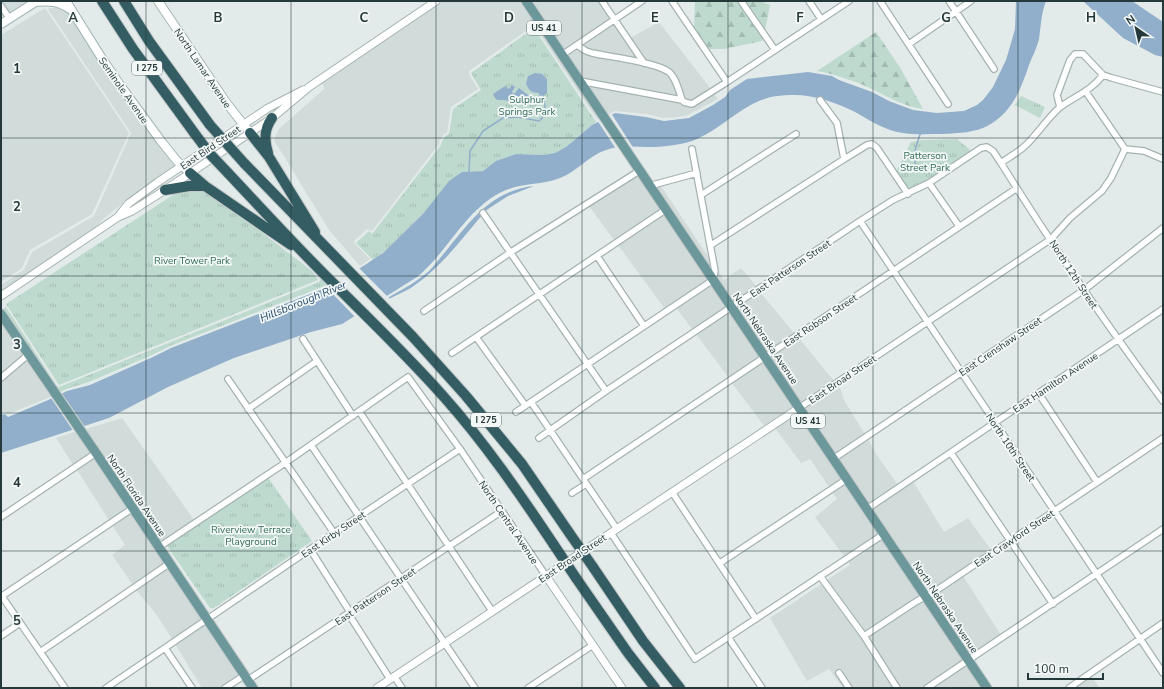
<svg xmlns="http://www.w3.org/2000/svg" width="1164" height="689" font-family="'Nunito Sans',sans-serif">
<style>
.built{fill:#d1dbd9}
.forest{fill:url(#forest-firs)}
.park{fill:url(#park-tufts)}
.water{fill:#91afca}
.pier{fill:#e3ebea}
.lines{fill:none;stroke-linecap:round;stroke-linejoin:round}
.stream{stroke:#91afca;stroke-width:1.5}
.minor-casing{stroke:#a6b2b2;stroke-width:8}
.tertiary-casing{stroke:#a6b2b2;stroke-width:9}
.secondary-casing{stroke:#a3b5b5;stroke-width:10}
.primary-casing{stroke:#c2c8c8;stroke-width:11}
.motorway-casing{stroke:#c2c8c8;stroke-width:12}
.minor{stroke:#fff;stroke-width:5.5}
.tertiary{stroke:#fff;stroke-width:7}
.secondary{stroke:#fff;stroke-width:8}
.primary{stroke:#6c989b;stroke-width:9}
.motorway{stroke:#345d63;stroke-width:10}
.motorway-bridge-casing{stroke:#c2c8c8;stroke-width:12;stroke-linecap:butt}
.motorway-bridge{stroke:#345d63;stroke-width:10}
.grid{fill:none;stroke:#25393a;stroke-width:1;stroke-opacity:0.55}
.labels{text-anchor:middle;stroke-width:3.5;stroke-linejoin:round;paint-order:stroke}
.shield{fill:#f3f8f7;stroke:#637273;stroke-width:1}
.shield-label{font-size:9px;font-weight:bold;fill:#25393a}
.street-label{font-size:10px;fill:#25393a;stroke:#f3f8f7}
.park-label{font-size:10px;fill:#336d5c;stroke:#f3f8f7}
.water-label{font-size:11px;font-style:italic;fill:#264b6f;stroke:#f3f8f7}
.grid-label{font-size:13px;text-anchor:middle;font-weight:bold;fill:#25393a;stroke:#f3f8f7;stroke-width:3.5;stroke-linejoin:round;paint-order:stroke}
</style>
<defs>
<pattern id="forest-firs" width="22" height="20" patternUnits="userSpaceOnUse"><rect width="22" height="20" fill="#bedacf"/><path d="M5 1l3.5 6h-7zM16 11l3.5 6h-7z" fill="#a3bcb2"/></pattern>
<pattern id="park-tufts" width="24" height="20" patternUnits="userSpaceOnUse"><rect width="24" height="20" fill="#bedacf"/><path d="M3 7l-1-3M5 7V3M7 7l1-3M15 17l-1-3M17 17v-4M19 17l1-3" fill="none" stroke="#a3bcb2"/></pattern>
</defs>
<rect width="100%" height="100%" fill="#e3ebea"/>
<path class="built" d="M1,1h29l-20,13z
M441,1h82l78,116 -4,2 -62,-92 -2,-1 -64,45v3l9,15 -27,18 -4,26 -3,1 -4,6 -1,4 -67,87 -5,-2 -13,12 1,3 15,15 -10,7 -31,-36 -55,-90 5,-11 46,-41 -4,-6z
M530,1h69l12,18 -48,32z
M45,8l84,125 -37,81 -62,36 -8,18 -21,14v-247z
M50,8h10l10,5 41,64 64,90 -53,37 -19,15 -11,12 -91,62v-8l23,-15 8,-18 62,-36 37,-83 -83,-124z
M619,21l11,17 29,-16 52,67 -20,12 -5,-2 -7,-17 -9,-12 -12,-6 -13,-3z
M614,24l24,35 -46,-8 -10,-5z
M577,49l7,5 8,2 65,13 11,5 6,10 4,12 -97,-17 -15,-23z
M586,85l95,18 3,2 8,2 22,-13 4,5 -30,16 -10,2 -15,1 -17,-4 -31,-3 -9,4z
M639,174l23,35 -48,31 -25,-34z
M661,186l50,75 2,9 -1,4 -58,-86z
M665,214l44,65 -44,30 -47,-64z
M741,268l16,19 -25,17 -16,-24 2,-9 6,9z
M712,284l16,23 -35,23 -17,-22z
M760,292l35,42 -29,20 -31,-46z
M731,311l31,46 -33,21 -33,-44z
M1,319l24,35 -24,20z
M799,338l35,43 -34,23 -31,-46z
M29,359l24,37 -45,18 -3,-3 -4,2v-31z
M765,361l30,46 -30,20 -33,-44z
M837,385l3,3 5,14 20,32 -31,21 -31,-46z
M799,412l44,65 -14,10 -19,-28 -9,4 -26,-35 -7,4z
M122,418l72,102 -34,23 -77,-113z
M77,431l15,21 -19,13 -17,-27z
M868,439l8,15 22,31 -31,20 -30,-45z
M96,457l33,50 -20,13 -32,-50z
M913,481l31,51 24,-14 23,32 -65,43 -55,-83z
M846,482l34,51 -36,23 -29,-39 22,-18 -5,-7z
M132,512l34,51 -33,22 -21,-30 13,-10 -13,-20z
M883,538l39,57 -58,37 -37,-52 23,-15 -2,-4z
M170,567l33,51 -31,21 -16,-25 -20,-24z
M963,576l38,59 -29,19 -4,1 -38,-57z
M823,583l39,54 32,51h-42l-13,-19 -4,3 11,16h-3l-14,-19 -22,12 -37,-63z
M925,600l40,59 -43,29h-22l-32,-51z
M207,622l34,52 -22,14h-17l-27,-44z
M967,665l14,23h-48z
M1091,676l9,12h-26z"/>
<path class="forest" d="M695,1h43l25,37 -1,3 -38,8h-17l-13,-21z
M744,1h16l10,4 -5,26z
M876,32l25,37 22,40c-19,-3 -33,-11 -49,-19 -16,-8 -40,-16 -57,-19z"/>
<path class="park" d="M534,28l62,94 -20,16 -10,9 -11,6 -11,2 -28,-1 -20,7 -13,10 -21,1c-27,29 -56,65 -89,88l-17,-17 13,-12 3,3 69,-89c1,-5 4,-9 8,-11l4,-25 28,-19 -10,-17z
M1021,96l24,11 -5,11 -25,-13z
M957,139l17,14 -66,41 -13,-20 16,-32 12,-2z
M196,191l13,1 103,79 6,9 -259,105 -53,-81 170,-111z
M319,277l8,8 -157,61 -18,9 -63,27 -23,7 -8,4 -56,-83 4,-3 51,79 2,1 260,-105 1,-2z
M267,476l45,65 -98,67h-4l-43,-62z"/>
<path class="water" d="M1016,1h30c-5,13 -5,25 -7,38 -2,9 -7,18 -10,26 -8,24 -17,47 -40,60 -14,8 -31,8 -46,9 -20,0 -40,2 -58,-6 -10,-4 -19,-10 -28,-15 -20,-10 -41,-18 -63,-18 -12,0 -24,1 -35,6 -24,10 -42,31 -67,40 -13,4 -30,6 -43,6 -14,0 -29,-2 -43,3 -17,5 -29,22 -46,28 -18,7 -37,5 -54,12 -40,17 -57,61 -89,87l-75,47 -31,8 -77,26 -66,29 -59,31 -108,35v-38l4,-1 3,3 38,-16 21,-10 23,-6 63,-28 18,-9 152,-59 19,-9 41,-27 40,-39 26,-33 13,-9 21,-1 13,-10 20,-7 28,1 11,-2 11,-6 26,-22 23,-12 31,4 18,4 25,-3 24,-13 12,-8 5,-7 17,-11 61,-7 24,4 7,4 33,12 17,9 24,9 24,3 27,-2 13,-6 6,-5 10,-13 13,-27 5,-17 4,-14z
M1083,1h49l31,21v35l-8,-2 -32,-17z
M535,73l7,1 5,5v15l-8,2v-3c-8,0 -10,-3 -13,-9l2,-8z
M512,85l3,2 -3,5 2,2 5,-6 13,10 -4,6 -8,-6 -7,4c-3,0 -6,-2 -10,-2 -6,0 -7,1 -10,-6l12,-8 4,3z
M534,186l-26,10 -23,15 -1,-2 -4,3 2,3c-21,25 -40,51 -67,70 -10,8 -22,10 -32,18l-2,-1c16,-10 33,-18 47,-30 6,-6 12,-14 18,-21 25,-31 45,-60 88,-65z"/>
<path class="pier" d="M611,113l23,36h-18l-19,-29z
M358,267l32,32 -6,6 -5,-2 -23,15 -31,-32 16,-7z
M61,392l24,35 -4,3 -7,2 -23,-34z"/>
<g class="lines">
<path class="stream" d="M918,171c-7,-13 -2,-26 3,-39
M469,172l1,-21 13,-20 20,-13 15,-1 21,4c9,-7 6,-16 4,-26"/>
<g class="minor-casing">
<path id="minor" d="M602,1l42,62
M672,1l55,81
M741,1l34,49
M809,1l12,18
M880,1l68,103
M949,1l45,68
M1,6l9,13
M909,44l62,-43
M577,45l9,6 6,2c18,4 63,9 77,19 7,6 10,19 13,28l2,2 8,2 35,-22 122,-81
M562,55l80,-54
M580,81l102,19
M820,100l17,23 7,36
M1060,107l-3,-12 13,-35 5,-6h8l20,21 9,3 51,14
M1125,149l19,2 19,8
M1001,163c8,-6 18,-11 25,-18 12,-12 21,-26 33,-37 16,-12 32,-17 44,-33
M929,183l30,43
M649,186l48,-13
M701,195l95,-61
M483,213l123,178
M860,221l303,452
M711,245l127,-82 29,-18 5,-1 5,4 31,46
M597,256l47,70
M424,311l87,-59 128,-81
M476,337l49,68
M303,339l50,77
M452,353l213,-143
M1,378l28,-24
M228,379l106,154
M1039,394l58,88
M531,402l86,127
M799,408l252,-169 19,-21 32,-27 9,-13 14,-29 -39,-57
M248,409l69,-48
M359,411l133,200
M516,412l197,-132 2,-9 -23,-122
M539,438l67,-47 254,-170 33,-21 36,-17 52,-35 6,-1 6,4 8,12c51,82 105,161 162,238
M311,445l164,243
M951,453l102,151
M833,459l251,-169 79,-62
M583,479l434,-291
M672,492l84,127
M572,493l14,-9
M867,509l296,-200
M1,517l95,-64
M611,533l84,126 189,-125
M159,547l126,-84 123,-86 52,72 86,127
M310,549l40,63
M720,563l127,-84
M820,576l44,60 33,52
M1,595l64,93
M2,596l131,-88
M348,613l42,66
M1,636l19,-13
M864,636l53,-35 17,-9 229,-154
M728,637l34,51
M165,648l27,40
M40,652l130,-89
M839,673l10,15
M394,676l8,12
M248,680l254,-169
M106,688l228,-155 126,-84
M225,688l20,-13
M528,688l65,-43
M927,688l236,-159
M1069,688l94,-65"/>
</g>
<g class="tertiary-casing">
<path id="tertiary" d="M118,217l10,-13 30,-22 110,-74 35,-18
M1,296l117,-79 14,-6 33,-21 107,-72 37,-31 127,-86
M546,576l76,112
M377,688l422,-280"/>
</g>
<g class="secondary-casing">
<path id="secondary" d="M66,1l35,56 19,28 41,56 16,20 13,12
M158,1l67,100 25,32
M35,2c15,-1 23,-1 35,7
M1,24l36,-23"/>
</g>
<g class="primary-casing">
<path id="primary" d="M526,1l461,687
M1,314l95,139 157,235"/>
</g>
<g class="motorway-casing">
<path id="motorway" d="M102,1l31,48 62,85
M124,1l25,40 61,84
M250,133l19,24 46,75
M268,153c-4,-13 -4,-24 4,-35
M244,163l169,174 53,59 56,68 48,70
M190,173l15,13 86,59
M228,173c32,34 63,68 96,101 40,40 82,80 120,123 41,46 76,97 110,148
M165,190l24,-4h16
M593,567l50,74 37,47
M576,578l52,75 27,35"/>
</g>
<use href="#minor" class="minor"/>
<use href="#tertiary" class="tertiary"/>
<use href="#secondary" class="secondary"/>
<use href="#primary" class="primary"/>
<use href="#motorway" class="motorway"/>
<g class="motorway-bridge-casing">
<path id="motorway-bridge" d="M210,125l34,38
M195,134l15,20 18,19
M570,534l23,33
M554,545l22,33"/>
</g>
<use href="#motorway-bridge" class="motorway-bridge"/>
</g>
<path class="grid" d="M146,1v687M291,1v687M436,1v687M582,1v687M728,1v687M873,1v687M1018,1v687M1,138h1162M1,276h1162M1,413h1162M1,551h1162"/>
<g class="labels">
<g class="shield">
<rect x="527" y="21" width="34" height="14" rx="3"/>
<rect x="132" y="61" width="30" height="14" rx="3"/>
<rect x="471" y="413" width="30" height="14" rx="3"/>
<rect x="791" y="414" width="34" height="14" rx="3"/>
</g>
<g class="shield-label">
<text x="544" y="31">US 41</text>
<text x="147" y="71">I 275</text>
<text x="486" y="423">I 275</text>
<text x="808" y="424">US 41</text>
</g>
<g class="street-label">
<text transform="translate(203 68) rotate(56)" y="4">North Lamar Avenue</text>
<text transform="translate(124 90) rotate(55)" y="4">Seminole Avenue</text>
<text transform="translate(210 147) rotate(-34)" y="4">East Bird Street</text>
<text transform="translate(790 268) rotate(-34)" y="4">East Patterson Street</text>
<text transform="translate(1074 274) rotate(57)" y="4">North 12th Street</text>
<text transform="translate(820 320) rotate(-34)" y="4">East Robson Street</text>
<text transform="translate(766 338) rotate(56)" y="4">North Nebraska Avenue</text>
<text transform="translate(1000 346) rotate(-34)" y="4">East Crenshaw Street</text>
<text transform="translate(842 379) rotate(-34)" y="4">East Broad Street</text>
<text transform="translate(1055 382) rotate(-34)" y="4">East Hamilton Avenue</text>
<text transform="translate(1011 447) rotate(56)" y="4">North 10th Street</text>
<text transform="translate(137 495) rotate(56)" y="4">North Florida Avenue</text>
<text transform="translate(509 522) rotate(56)" y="4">North Central Avenue</text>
<text transform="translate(333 534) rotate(-34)" y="4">East Kirby Street</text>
<text transform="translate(1014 538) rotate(-34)" y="4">East Crawford Street</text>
<text transform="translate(572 558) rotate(-34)" y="4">East Broad Street</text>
<text transform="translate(375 596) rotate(-34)" y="4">East Patterson Street</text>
<text transform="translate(946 607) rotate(56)" y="4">North Nebraska Avenue</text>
</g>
<g class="park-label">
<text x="527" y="103">Sulphur<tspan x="527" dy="12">Springs Park</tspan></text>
<text x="925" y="159">Patterson<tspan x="925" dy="12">Street Park</tspan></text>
<text x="192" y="264">River Tower Park</text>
<text x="251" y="533">Riverview Terrace<tspan x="251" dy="12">Playground</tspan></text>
</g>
<g class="water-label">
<text transform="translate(303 301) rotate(-22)" y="4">Hillsborough River</text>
</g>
</g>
<g class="grid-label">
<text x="73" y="22">A</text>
<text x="218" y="22">B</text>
<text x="364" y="22">C</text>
<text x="509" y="22">D</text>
<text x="655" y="22">E</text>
<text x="800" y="22">F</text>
<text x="946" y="22">G</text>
<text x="1091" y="22">H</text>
<text x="17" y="73">1</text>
<text x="17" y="211">2</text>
<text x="17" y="349">3</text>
<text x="17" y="487">4</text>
<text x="17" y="625">5</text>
</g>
<rect width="1164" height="689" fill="none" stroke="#25393a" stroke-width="4"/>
<g transform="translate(1136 28) rotate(326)" stroke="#f3f8f7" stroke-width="3" paint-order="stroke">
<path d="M0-3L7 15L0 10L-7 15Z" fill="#25393a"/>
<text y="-6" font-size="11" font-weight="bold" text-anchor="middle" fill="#25393a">N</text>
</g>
<path d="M1028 673v6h75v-6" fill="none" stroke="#25393a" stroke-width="2"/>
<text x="1034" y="673" font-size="12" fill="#25393a" stroke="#f3f8f7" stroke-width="3" paint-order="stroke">100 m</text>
</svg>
